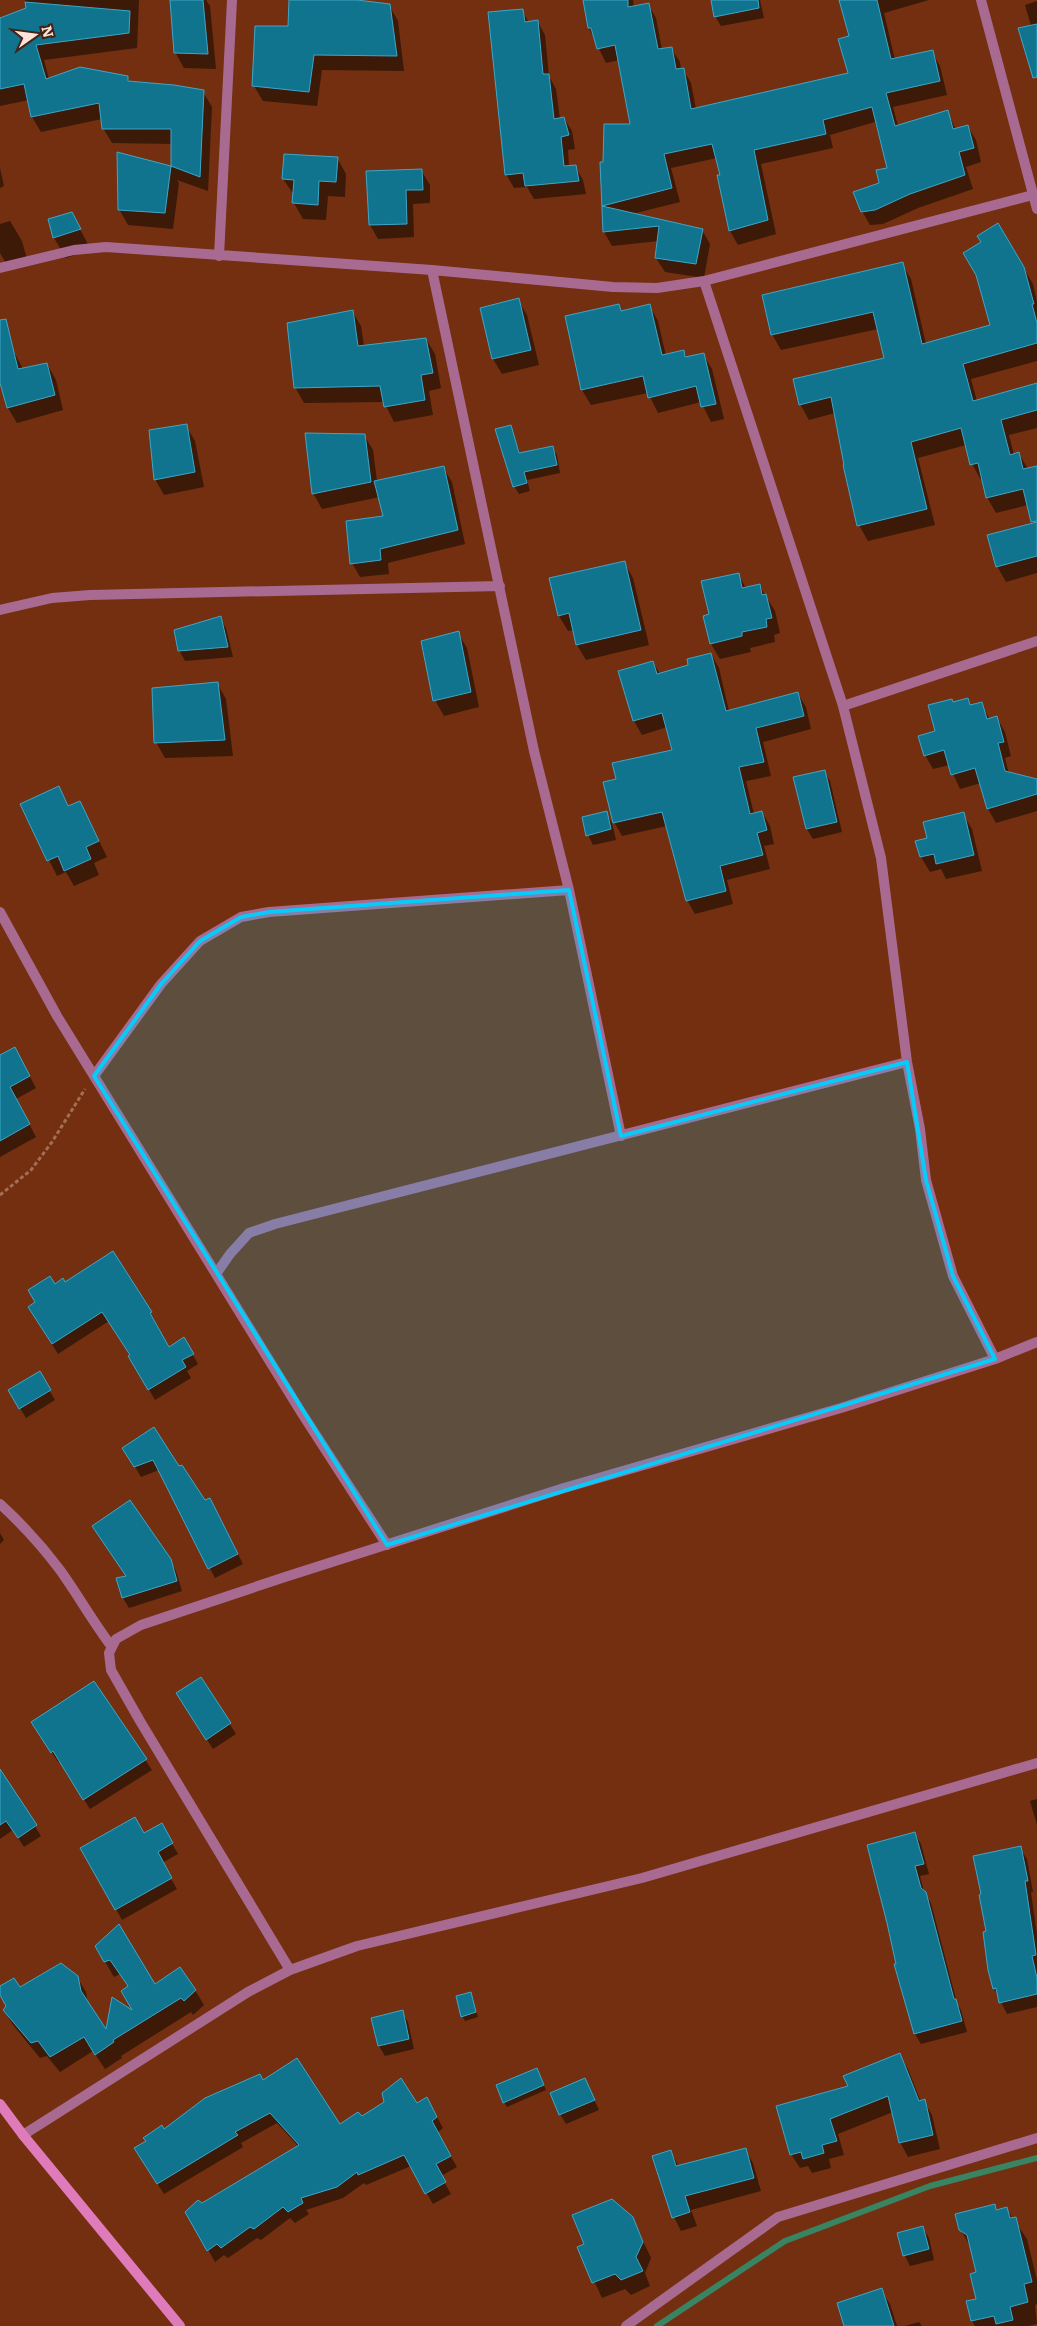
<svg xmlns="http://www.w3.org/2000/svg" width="1037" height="2326" font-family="Literata,serif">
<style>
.shadow{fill:#0007}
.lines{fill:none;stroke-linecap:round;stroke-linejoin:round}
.stream{stroke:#388463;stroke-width:6}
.building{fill:#11748f;stroke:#3ea6c7}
.path{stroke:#a36e56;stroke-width:3;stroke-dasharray:4 2.5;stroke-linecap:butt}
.street{stroke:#a96a91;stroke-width:10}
.secondary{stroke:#df7bba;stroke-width:10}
.marked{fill:#07cbf9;fill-opacity:0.2;stroke:#07cbf9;stroke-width:4;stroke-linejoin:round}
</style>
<rect width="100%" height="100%" fill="#732f0f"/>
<path class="shadow" d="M25,0h114l-2,48 -93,12 5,19 78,-2 3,5 73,10 9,15 -4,84 -31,-11 2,3 -6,46 -45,-4 -9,-16 -1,-56 54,15v-24l-60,-1 -9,-15 -1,-9 -61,13 -9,-15 -3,-17 -29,6v-87l27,-10z
M172,0h34l4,6 6,63 -32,-1 -9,-16z
M290,0h72v2l27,3 9,16 6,50 -82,-1 -5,36 -54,-5 -9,-15 35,-59z
M584,0h49l1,7 14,-3 8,14 6,32 9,-2 9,14 1,7h2l8,14 5,26 153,-35 2,-37 -11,-37h89l-45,13 11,47 37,-8 8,14 7,29 -54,12 5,19 49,-15 9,19 12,-3 8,13 5,22 -15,5 7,22 -55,19 -35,16 -13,1 -8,-14 26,-42 -13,-47 -45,13 3,13 -72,16 15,70 -38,11 -8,-14 -13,-73 -46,10 9,34 -48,12 70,16 8,14 -6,34 -39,-6 -9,-14 3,-17 -47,5 -8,-14 -3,-69h3l27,-37 -12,-66 -13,3 -17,-35z
M712,0h48l4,18 -43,8 -6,-10z
M1037,1v71l-6,-46 -6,-21z
M522,10l7,13 9,-1 7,13 4,41 7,13 4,30 4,-1 8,13 3,18 -7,1 1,17 6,-1 8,14 3,14 -52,5 -7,-12 -13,1 -8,-14z
M337,158l9,16 -1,23 -17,-1 -2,24 -23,-1 -9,-16v-8l-11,-16z
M0,168l4,18 -4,2z
M421,170l9,15v18l-17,1 1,33 -36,2 -8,-14z
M72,214l19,36 -25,8 -12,-20z
M10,221l12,20 5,18 -20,6 -7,-12v-29z
M998,225l35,59 4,18v59l-66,18 6,22 60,-16v43l-28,7 5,20 5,-1 9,15 9,-2v106l-31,9 -9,-16 36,-42 -5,-19 -32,8 -9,-16 -4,-18 -2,1 -9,-16 -6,-19 -48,13 17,67 -67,16 -9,-16 -24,-112 -26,7 -9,-16 85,-45 -7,-30 -97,21 -9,-16 130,-70 9,15 15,65 65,-18 -8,-83z
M518,300l9,15 12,50 -37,9 -9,-15z
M618,305l4,7 27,-7 9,16 8,35 17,-5 4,7 16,-4 9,15 12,50 -13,3 -10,-20 -43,11 -10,-20 -57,12 -9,-15z
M352,311l9,15 3,20 62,-7 9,15 6,34 -12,3 4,24 -39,7 -10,-20 -80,1 -9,-16z
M12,348l11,21 24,-5 9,16 7,30 -46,13 -9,-15 -8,-30v-28z
M186,426l9,15 9,46 -40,8 -9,-16z
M510,426l10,28 32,-7 5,8 3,18 -33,7 3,11 -11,3 -5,-8z
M364,435l9,15 4,31 66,-14 9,15 13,62 -77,19 1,11 -29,3 -8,-14 32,-46 -4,-20 -58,12 -9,-16z
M624,562l9,16 16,67 -63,15 -9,-15 -3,-15 -6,1 -9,-15z
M738,574l8,14 13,-3 16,26 5,22 -6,2 1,7 -25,6 1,4 -31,7 -9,-15 -6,-27 5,-2z
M220,618l6,10 7,29 -48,4 -6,-11z
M458,633l9,15 12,59 -35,9 -9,-16z
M711,654l8,14 10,43 69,-17 8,13 5,22 -48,13 8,34 -25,5 8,33 8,-2 8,14 4,18 -10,2 6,23 -43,11 6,24 -38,10 -8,-14 -20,-74 -45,10 -8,-14 3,-42 56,-29 -6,-24 -25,8 -8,-14 -14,-49 33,-10 7,12 30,-9z
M217,683l9,16 7,57 -68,2 -9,-16z
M967,700l4,6 10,-3 9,17 7,-2 8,14 6,24 -6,2 4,16 28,5v32l-41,12 -8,-14 -7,-26 -21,6 -11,-24 -16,4 -8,-14 29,-51z
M824,771l6,10 12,51 -29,7 -6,-10z
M59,788l10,19 11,-5 27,55 -13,6 5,12 -25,11 -8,-14 -9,4 -35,-71z
M606,813l6,10 4,17 -23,5 -5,-10z
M963,814l9,15 10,42 -36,8 -5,-10 -11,3 -9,-15 7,-18z
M0,1056l21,4 15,28 -20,11 20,38 -36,20z
M65,1283l85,29 19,36 15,-9 14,25 -11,7 4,7 -36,22 -26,-44 2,-1 -22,-34 -51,33 -23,-37 19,-32z
M39,1373l16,27 -29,18 -16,-27z
M124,1448l55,20 25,34 11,7 28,55 -28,14 -56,-108 -18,7z
M0,1533l4,7 -4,4z
M170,1560l6,11 6,20 -53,17 -6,-10z
M201,1679l35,55 -23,15 -29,-45z
M94,1683l58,87 -62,39 -30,-48 -2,1 -19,-29z
M0,1770l41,66 -17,11 -11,-17 -13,9z
M1037,1799v26l-7,-24z
M161,1825l17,29 -16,9 15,26 -55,31 -40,-72 61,-13z
M915,1834l6,10 8,30 -9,2 4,16 7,11 26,100 4,7 6,22 -46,12 -6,-10z
M1020,1848l7,11 6,33h-2l6,43v72l-30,7 -13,-26 -7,-56z
M96,1946l59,39 40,5 9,15 -11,10 -2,-3 -70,44 1,2 -17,11 -12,-18 -33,21 -13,-16 -7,2 -27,-33 -9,-15 4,-4 -8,-13v-5h20l57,-11 9,15 2,13 18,27 30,-19 -7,-26 -9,-13 -6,3z
M470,1994l8,23 -13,4 -3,-5z
M402,2012l6,10 6,27 -29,7 -6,-10 -7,-27z
M900,2055l8,14 13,33 3,-1 8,14 8,34 -32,8 -8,-15 -7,-30 -55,22 6,21 -15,4 2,9 -19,5 -4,-7 -8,2 -9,-14 58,-67z
M539,2074l7,16 -39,17 -3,-5z
M585,2080l14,30 -33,14 -6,-10z
M263,2082l77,43 22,-8 55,-13 16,6 10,18 -6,5 20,34 -16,9 10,18 -18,10 -22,-38 -45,19 -2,-2 -21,15 -37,12 3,4 -14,9 -5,-5 -29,22 -4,-2 -29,20 -4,-3 -9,7 -28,-50 111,-66 -21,-23 -36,20 2,4 -79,47 -22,-34 22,-29z
M745,2149l8,14 8,28 -70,19 6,16 -16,5 -7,-14 -21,-60 18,-5 8,15z
M995,2206l2,5 9,-3 21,31 10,41v24l-2,1 2,19 -9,2h-53l-3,-5 -4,-19 10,-2v-27l-6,-24 -12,-20z
M632,2218l19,40 -6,15 5,13 -19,9 -6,-6 -23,9 -23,-50z
M923,2228l6,10 5,22 -24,6 -5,-10 -6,-22z
M881,2290l9,14 7,22h-52z
M919,2322l3,4h-17z"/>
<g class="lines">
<path class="stream" d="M657,2326l128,-85 145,-55 107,-28"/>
</g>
<path class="building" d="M170,0h33l5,54 -34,-1z
M289,0h68l33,4 7,52 -83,-1 -5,37 -57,-6 3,-60h33z
M583,0h45v7l21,-4 9,46 14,-2 4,22 8,-1 7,41 157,-36 -10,-34 11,-3 -10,-36h38l14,59 42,-9 7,31 -54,12 9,33 53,-16 5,19 15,-4 6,23 -15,4 6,23 -55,19 -35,16 -14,2 -8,-20 26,-9 -3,-13 11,-2 -15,-61 -49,13 3,14 -72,16 14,70 -39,11 -12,-56h3l-8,-31 -48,10 8,34 -70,18 101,23 -7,35 -41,-6 4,-32 -56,6 -3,-70h3l1,-38h26l-15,-79 -18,4 -6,-21h-3z
M711,0h47l1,8 -45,9z
M25,2l105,9 -1,22 -93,12 10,34 34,-12 48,9v5l46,4 30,5 -4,87 -29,-11v-37h-69l-3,-26 -68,14 -7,-33 -24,5v-71l26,-10z
M523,9l2,13 13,-2 5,54h6l5,45 10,-2 5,18 -8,2 3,29 12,-1 3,16 -54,5 -2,-13 -18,2 -17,-163z
M1037,24v53l-4,1 -15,-50z
M117,152l54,14 -6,47 -47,-3z
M284,154l54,3 -2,25 -17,-1 -1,24 -26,-2 2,-23 -12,-1z
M422,169l1,21h-17l1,34 -38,1 -3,-54z
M72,212l9,17 -28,9 -5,-19z
M998,223l26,44 10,37h-2l5,19v20l-74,21 10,37 64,-18v27l-36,10 9,35 9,-3 4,17 14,-3v55l-6,1 -8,-33 -37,9 -8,-35 -8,2 -9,-37 -50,14 16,67 -70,17 -14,-61h1l-13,-68 -32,8 -6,-26 91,-21 -11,-46 -102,23 -9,-40 141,-33 19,82 68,-19 -14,-50 -13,-22 18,-11 -4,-6z
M519,298l12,52 -39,9 -12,-51z
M619,304l2,7 29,-7 12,51 22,-5 1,7 19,-4 12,51 -15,3 -5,-21 -48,12 -5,-22 -62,14 -16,-74z
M353,310l5,36 68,-8 7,35 -12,2 4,25 -41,7 -4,-21 -86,2 -7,-65z
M6,319l12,50 29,-6 8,32 -48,13 -7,-25v-63z
M187,424l8,48 -41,8 -5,-50z
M511,425l8,28 34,-7 4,19 -33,7 3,11 -14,4 -18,-58z
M305,433l60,1 6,48 -59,12z
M444,466l14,64 -78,19 1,11 -31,4 -4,-43 37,-5 -9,-35z
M1037,522v34l-41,11 -9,-32z
M625,561l16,69 -65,15 -7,-32 -11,3 -9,-38z
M739,573l3,15 18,-4 2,11 4,-1 6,24 -6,1 1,8 -25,5v4l-32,8 -7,-28 6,-2 -8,-33z
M221,616l7,31 -50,4 -4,-21z
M459,631l12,61 -38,9 -12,-60z
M711,653l15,58 72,-19 6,24 -48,12 8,34 -25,5 11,47 12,-3 5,19 -10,3 6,22 -43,11 6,25 -40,10 -24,-89 -49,11 -10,-41 13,-3 -4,-16 60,-13 -10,-37 -29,8 -15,-50 35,-10 4,13 31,-9 -1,-6z
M218,682l7,58 -71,3 -2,-55z
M968,698l2,7 12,-3 5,17 10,-3 7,26 -6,1 7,28 32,8v15l-50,15 -12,-41 -24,7 -7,-25 -20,6 -6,-20 17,-5 -7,-26 24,-6 1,3z
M825,770l12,52 -31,7 -13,-52z
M59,786l9,20 12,-5 19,40 -13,6 5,12 -27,12 -6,-15 -11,5 -27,-57z
M607,811l4,18 -25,7 -4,-19z
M964,812l10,43 -38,9 -2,-10 -14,3 -5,-16 12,-3 -4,-16z
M15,1047l15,29 -20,11 20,37 -30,17v-86z
M113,1251l39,61 -2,1 19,34 15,-10 10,17 -12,6 4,7 -38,23 -20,-34 2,-1 -28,-43 -50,32 -24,-37 7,-5 -7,-12 22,-14 5,8 8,-6 2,4z
M40,1371l11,19 -32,19 -11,-19z
M154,1427l25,39 3,-1 23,35 5,-2 28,56 -30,15 -55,-109 -19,7 -12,-19z
M130,1500l41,59 6,22 -55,17 -6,-20 10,-2 -34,-50z
M201,1677l30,46 -25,17 -30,-47z
M94,1681l53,78 -64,41 -30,-49 -2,2 -20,-31z
M0,1769l37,56 -19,13 -12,-17 -6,4z
M135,1817l9,16 18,-10 11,20 -15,9 14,26 -57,32 -35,-62z
M915,1832l9,32 -9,2 6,22 5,4 28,107h2l6,22 -48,13 -20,-70h2l-9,-41 -20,-78z
M1021,1846l7,35h-3l11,74 -4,1 5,22v16l-38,9 -3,-15 -3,1 -5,-19 -5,-38 3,-1 -7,-36 2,-1 -8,-38z
M119,1924l36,60 25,-17 16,23 -12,11 -3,-3 -68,42 1,2 -19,13 -11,-18 -34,20 -12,-16 -7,2 -28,-33 3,-4 -6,-11v-9l14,-8 6,9 41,-24 17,13 3,15 25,38 6,-32 20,13 -11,-19 7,-5 -18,-26 -6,2 -9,-16z
M471,1992l5,20 -15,5 -5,-21z
M403,2010l6,29 -31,7 -7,-28z
M900,2053l19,48 6,-2 8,36 -34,8 -11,-47 -58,23 7,22 -15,4 2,8 -21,6 -2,-7 -11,3 -14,-49 72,-20 -5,-10z
M297,2058l43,66 18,-12 4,4 22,-14 -2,-9 19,-15 16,25 10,-6 10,20 -5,4 19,35 -15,8 10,18 -21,12 -21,-39 -46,20 -1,-3 -20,15 -36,11 2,5 -15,9 -5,-5 -29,22 -4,-2 -29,21 -4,-4 -10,7 -22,-39 13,-12 4,3 97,-58 -29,-32 -35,19 3,3 -81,49 -23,-36 12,-7 -3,-3 19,-13 2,4 41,-31 55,-24 3,6z
M537,2068l7,17 -41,18 -7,-18z
M585,2078l10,22 -36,15 -9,-22z
M746,2148l8,30 -69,18 5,16 -18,6 -20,-62 19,-6 5,16z
M612,2199l21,18 10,25 -7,15 7,14 -22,9 -6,-6 -23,9 -15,-36 7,-3 -12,-29z
M995,2204l1,6 11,-3 3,11 6,-1 16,65 -8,2 4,18 -18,5 3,13 -17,4 -2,-8 -23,5 -5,-20 10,-2 -6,-25 6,-2 -9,-37 -8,-5 -4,-16z
M923,2226l6,23 -26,7 -6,-23z
M882,2288l12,38h-50l-7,-23z"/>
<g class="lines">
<path class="path" d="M0,1195l31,-25 21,-28 33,-53"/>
<path class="street" d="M981,0l56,209
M219,256l13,-256
M0,268l74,-18 32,-3 326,23 181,17 44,1 47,-7 329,-86
M432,270l102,481 35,139 52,246
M704,281l139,425 38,152 26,204 13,67 6,51 27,96 42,83
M0,610l52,-12 38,-3 410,-9
M843,706l194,-65
M0,912l57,104 244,396 86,133
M94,1076l67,-92 39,-43 41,-24 28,-5 300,-22
M216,1274l14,-20 19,-21 26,-9 632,-162
M0,1504c22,20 42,42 60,66 18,25 33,52 52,77
M290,1970l-150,-249 -29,-51 -2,-17 7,-14 25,-14 144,-48 279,-89 277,-80 154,-49 42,-17
M23,2135l225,-143 42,-22 67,-24 285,-68 395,-115
M626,2326l152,-109 259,-79"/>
<path class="secondary" d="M0,2104l23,31 157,191"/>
</g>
<path class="marked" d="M569,890l52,246 286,-74 19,118 27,96 42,83 -608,186 -293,-469 67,-92 39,-43 41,-24 28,-5z"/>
<g transform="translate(35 35) rotate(76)" stroke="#422316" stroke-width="4" paint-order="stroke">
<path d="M0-4L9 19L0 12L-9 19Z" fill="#fce3d9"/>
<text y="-8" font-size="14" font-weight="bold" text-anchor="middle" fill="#fce3d9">N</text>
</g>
</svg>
